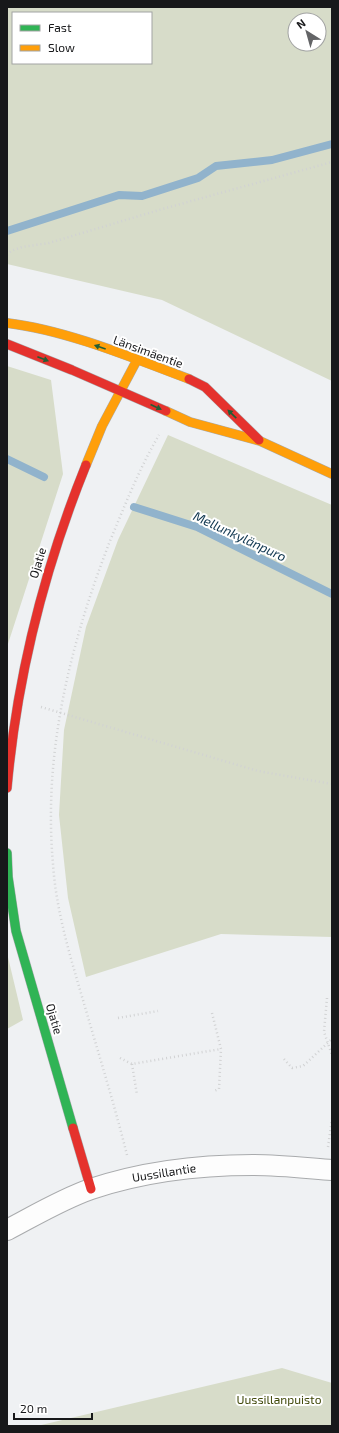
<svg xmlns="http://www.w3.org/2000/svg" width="339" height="1433" font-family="'Exo 2',sans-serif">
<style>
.green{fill:#d7dcc9;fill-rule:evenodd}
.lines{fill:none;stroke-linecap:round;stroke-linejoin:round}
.stream{stroke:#91b3cc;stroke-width:8}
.street-casing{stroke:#a9abad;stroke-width:22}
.fast-casing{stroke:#a9abad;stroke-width:10}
.slow-casing{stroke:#a9abad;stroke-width:10}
.jam-casing{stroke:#a9abad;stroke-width:10}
.path{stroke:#d1d2d3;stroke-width:2.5;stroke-dasharray:1 3;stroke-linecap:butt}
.street{stroke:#fdfdfd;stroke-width:20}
.fast{stroke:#30b455;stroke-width:9}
.slow{stroke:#ff9f0a;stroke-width:9}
.jam{stroke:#e5322d;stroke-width:9}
.oneway{fill:#225e35}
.labels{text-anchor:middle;stroke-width:4;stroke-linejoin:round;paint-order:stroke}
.street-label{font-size:12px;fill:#17181a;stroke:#fff}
.park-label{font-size:12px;fill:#41490a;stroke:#fff}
.water-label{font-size:13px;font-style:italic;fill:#0e354e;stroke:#fff}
</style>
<rect width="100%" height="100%" fill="#eff1f3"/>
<path class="green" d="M7,7h325v374l-170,-81 -155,-36zM13,13h138v50h-138zM295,20h24v24h-24z
M7,366l44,14 12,94 -56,173z
M168,435l164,70v432l-111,-3 -135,43 -18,-79 -9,-83 5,-85 22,-103 32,-87z
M7,953l16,67 -16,9z
M282,1368l50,15v43h-295z"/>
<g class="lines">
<path class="stream" d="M7,231l112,-36 23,1 56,-18 18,-12 56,-6 60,-16
M7,459l37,18
M134,507l63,20 135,67"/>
<g class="street-casing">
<path id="street" d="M7,1230c27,-14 55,-31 84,-41 51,-17 108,-24 162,-24 26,0 53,3 79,5"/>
</g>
<g class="fast-casing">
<path id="fast" d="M7,853l1,24 8,54 57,197"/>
</g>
<g class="slow-casing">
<path id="slow" d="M7,323c59,7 126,35 182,56
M166,411l24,11 70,19 72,33
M86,465l16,-39 35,-66"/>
</g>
<g class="jam-casing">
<path id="jam" d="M7,344l65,26 94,41
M189,379l16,8 54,53
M7,788c10,-112 37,-219 79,-323
M73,1128l18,61"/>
</g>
<path class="path" d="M7,255l4,-4 11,-4 27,-4 110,-33 173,-48
M41,707l217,64 74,13
M327,998l-3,34 8,23
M212,1013l9,36 -2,40 -5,2
M118,1018l40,-7
M120,1058l12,6 89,-15
M284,1059l8,9 11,-2 29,-27
M132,1064l5,31
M328,1147l4,-28
M127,1155c-13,-52 -29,-103 -44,-155 -13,-44 -27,-90 -30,-136 -10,-111 17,-220 57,-323 15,-36 29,-72 49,-106"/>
<use href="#street" class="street"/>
<use href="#fast" class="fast"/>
<use href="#slow" class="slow"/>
<use href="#jam" class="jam"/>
</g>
<defs><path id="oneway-solid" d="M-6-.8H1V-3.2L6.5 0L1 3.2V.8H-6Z"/></defs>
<g class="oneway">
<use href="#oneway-solid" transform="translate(100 347) rotate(-161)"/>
<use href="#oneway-solid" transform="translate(43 359) rotate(21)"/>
<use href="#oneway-solid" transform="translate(156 407) rotate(24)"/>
<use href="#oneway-solid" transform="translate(232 414) rotate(-136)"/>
</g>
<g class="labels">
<g class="street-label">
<text transform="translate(148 352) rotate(20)" y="4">Länsimäentie</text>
<text transform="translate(38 563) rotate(-73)" y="4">Ojatie</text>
<text transform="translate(54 1019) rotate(74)" y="4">Ojatie</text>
<text transform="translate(164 1173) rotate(-9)" y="4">Uussillantie</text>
</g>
<g class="park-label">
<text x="279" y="1404">Uussillanpuisto</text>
</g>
<g class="water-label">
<text transform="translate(240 536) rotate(25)" y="5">Mellunkylänpuro</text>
</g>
</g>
<rect width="339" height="1433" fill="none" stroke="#17181a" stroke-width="16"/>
<rect x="12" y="12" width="140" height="52" fill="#ffffff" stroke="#a2a3a3"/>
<rect x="20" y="25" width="20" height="6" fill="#30b455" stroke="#a2a3a3"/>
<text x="48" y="32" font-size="12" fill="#17181a">Fast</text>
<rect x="20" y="45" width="20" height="6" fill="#ff9f0a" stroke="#a2a3a3"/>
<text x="48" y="52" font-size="12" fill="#17181a">Slow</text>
<g transform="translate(307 32) rotate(323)"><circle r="19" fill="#ffffff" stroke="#a2a3a3"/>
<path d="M0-3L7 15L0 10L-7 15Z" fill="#636466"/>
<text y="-6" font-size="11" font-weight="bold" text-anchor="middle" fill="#17181a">N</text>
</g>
<path d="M14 1413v6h78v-6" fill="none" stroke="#17181a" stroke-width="2"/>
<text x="20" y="1413" font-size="12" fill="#17181a" stroke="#ffffff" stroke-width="3" paint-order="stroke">20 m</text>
</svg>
